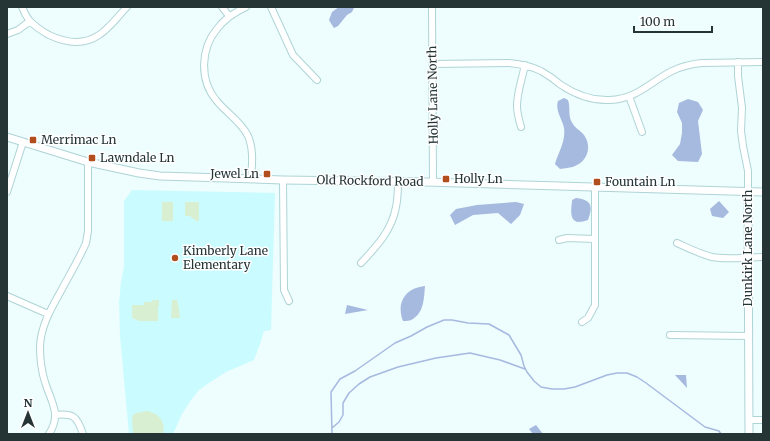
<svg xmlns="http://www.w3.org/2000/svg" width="770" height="441" font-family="Merriweather,serif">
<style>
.built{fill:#cafcff}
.green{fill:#d9efd1}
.water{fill:#a6b9df}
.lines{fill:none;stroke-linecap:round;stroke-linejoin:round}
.stream{stroke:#a6b9df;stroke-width:1.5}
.minor-casing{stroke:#aed4d6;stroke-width:8}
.tertiary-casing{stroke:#aed4d6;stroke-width:9}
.minor{stroke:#fff;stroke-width:6}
.tertiary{stroke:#fff;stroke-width:7}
.poi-dot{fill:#b24d1e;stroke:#fff;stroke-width:1.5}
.labels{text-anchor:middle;stroke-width:3;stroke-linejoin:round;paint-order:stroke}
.street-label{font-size:12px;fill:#253536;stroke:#fff}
.poi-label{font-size:12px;fill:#253536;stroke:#fff;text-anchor:start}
</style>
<rect width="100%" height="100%" fill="#eefdfe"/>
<path class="built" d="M132,190l143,3 -4,137 -7,1 -4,13 -6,16 -28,12 -17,11 -10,7 -8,10 -9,14 -9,20h-44l-9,-98 -1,-33 2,-21 3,-15v-66z"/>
<path class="green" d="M162,202h11v19h-11z
M185,202h14v19h-3l-6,-5h-5z
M153,300h6v6l-1,1v14h-19l-7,-3v-13h12v-3h7z
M172,300h5l2,8 1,10h-9z
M147,411c12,2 19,11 16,23h-30l-1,-18 4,-3z"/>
<path class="water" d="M339,7h14l1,1 -2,4 -5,3 -9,11 -4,2 -2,-3 -3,-5 3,-8z
M564,98l4,2c3,8 -1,16 5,24 2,4 8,7 11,11 8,11 4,26 -9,31 -4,2 -11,2 -15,3l-5,-5c3,-11 11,-23 9,-36 -2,-10 -9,-17 -6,-27z
M688,99l10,3 5,8 -5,11 4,33 -4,8 -20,-1 -6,-6 8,-11 2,-11v-10l-5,-11 2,-9z
M576,198c16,2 17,8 12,22 -3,1 -7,2 -10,2 -10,-2 -6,-16 -6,-22z
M719,201l10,11 -6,6 -11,-2 -2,-7z
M516,202l8,2 -4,11 -9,9 -13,-11 -25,2 -18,10 -5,-10 6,-6 21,-4z
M425,286c-1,12 -1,26 -12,33 -3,2 -7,2 -10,2 -7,-18 2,-33 22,-35z
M347,305l21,5 -23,4z
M675,375h11l1,13z
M536,425l7,9h-10l-4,-5z"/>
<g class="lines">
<path class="stream" d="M332,428l7,-6 4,-7v-12l6,-10 10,-9 11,-7 28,-10 38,-9 34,-5 30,7 25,9
M332,434l-1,-42 9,-13 15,-8 40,-28 16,-7 16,-9 17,-7h8l16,3 21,1 20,11 12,20 3,11 3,6 7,9 7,6 11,2h12l11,-2 32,-12 10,-2h10l10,4 9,6 59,44 14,4 2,3"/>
<g class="minor-casing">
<path id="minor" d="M22,7c2,5 4,9 7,13 6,7 13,11 20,15 17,8 34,11 50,0 11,-7 19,-19 28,-28
M222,7l7,9
M246,7c-11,5 -21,11 -29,22 -16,19 -18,51 -1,71 10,13 25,21 32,36 6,14 4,29 3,43
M271,7l22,48 24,25
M432,7l1,175
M7,34l11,-4 12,-9
M738,62v14l4,32 -1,23 2,15 5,25v20
M433,64l76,-1c11,1 22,3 32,8 7,4 14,9 20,14 15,10 31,16 49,15 27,-1 40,-18 62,-29 10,-5 19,-7 30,-8l61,-1
M629,96l13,36
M521,127c-2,-7 -4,-14 -4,-21 0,-14 5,-27 8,-41
M283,180l1,110 5,11
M7,192l16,-50
M559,240l8,-2 28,1
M677,243c11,5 23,11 35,14 16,3 35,0 51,0
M361,263c16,-17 31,-33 35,-56 2,-9 2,-17 2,-26
M7,296l41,18
M582,322l6,-4 7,-13v-118
M670,335l79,1
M55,415c18,-2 22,1 28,19
M749,420h14
M49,434c13,-20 2,-32 -4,-52 -4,-12 -5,-24 -5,-36 1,-21 12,-39 22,-57 8,-15 17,-30 24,-46l2,-12v-69"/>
</g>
<g class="tertiary-casing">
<path id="tertiary" d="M7,137l81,25 51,11 21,3 123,4 143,2 337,10
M748,191l1,243"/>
</g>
<use href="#minor" class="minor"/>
<use href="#tertiary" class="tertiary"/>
</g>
<g class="poi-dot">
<rect x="29" y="136" width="8" height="8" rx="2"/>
<rect x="88" y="154" width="8" height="8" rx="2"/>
<rect x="263" y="170" width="8" height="8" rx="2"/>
<rect x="442" y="175" width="8" height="8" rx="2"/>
<rect x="593" y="178" width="8" height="8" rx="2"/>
<circle cx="175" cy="258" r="4"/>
</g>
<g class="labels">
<g class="street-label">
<text transform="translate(433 95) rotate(-91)" y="4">Holly Lane North</text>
<text transform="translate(370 181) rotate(1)" y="4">Old Rockford Road</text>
<text transform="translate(748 248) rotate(-90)" y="4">Dunkirk Lane North</text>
</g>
<g class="poi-label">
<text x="41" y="144">Merrimac Ln</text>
<text x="100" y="162">Lawndale Ln</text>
<text x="259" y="178" text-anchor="end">Jewel Ln</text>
<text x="454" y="183">Holly Ln</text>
<text x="605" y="186">Fountain Ln</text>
<text x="183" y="255">Kimberly Lane<tspan x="183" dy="14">Elementary</tspan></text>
</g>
</g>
<rect width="770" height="441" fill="none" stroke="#253536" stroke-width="16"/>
<g transform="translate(28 413)" stroke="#ffffff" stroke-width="3" paint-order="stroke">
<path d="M0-3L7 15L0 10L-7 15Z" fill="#253536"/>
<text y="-6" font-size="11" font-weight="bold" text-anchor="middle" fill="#253536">N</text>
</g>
<path d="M634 26v6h78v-6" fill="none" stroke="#253536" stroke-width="2"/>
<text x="640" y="26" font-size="12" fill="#253536" stroke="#ffffff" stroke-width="3" paint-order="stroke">100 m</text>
</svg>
